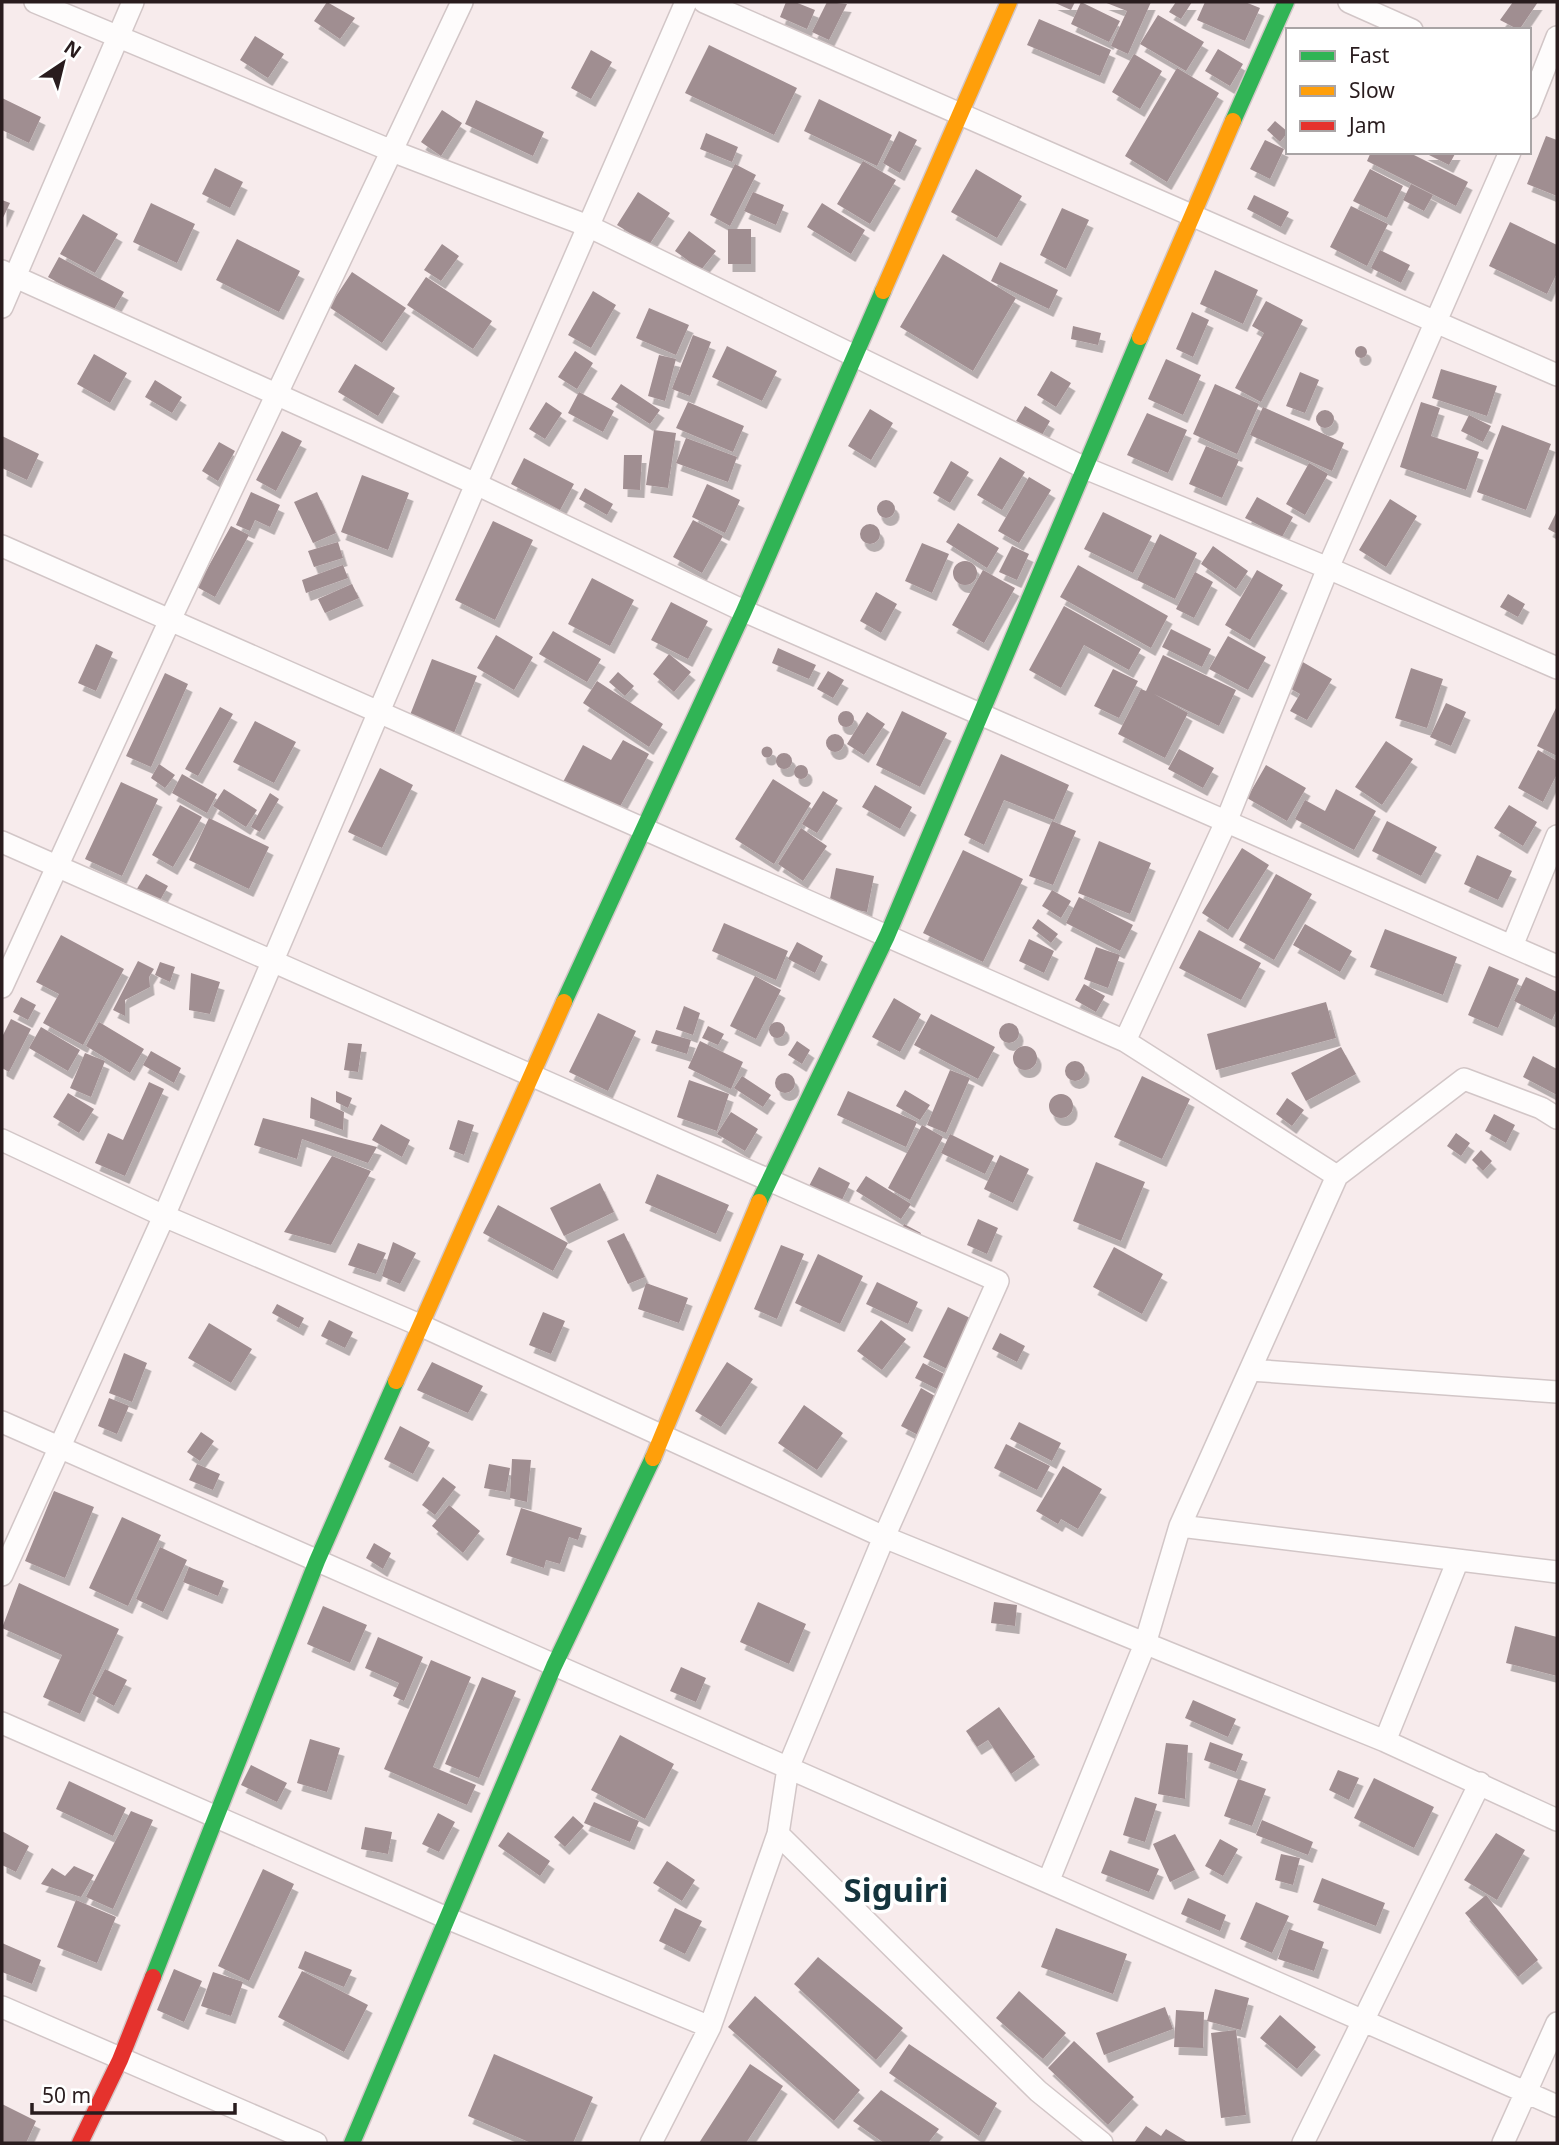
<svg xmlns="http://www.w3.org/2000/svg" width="1559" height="2145" font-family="'Noto Sans',sans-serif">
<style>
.building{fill:#a08e91;filter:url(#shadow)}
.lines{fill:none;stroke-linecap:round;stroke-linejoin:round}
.street-casing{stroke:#d2c6c7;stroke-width:24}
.fast-casing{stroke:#d2c6c7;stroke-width:19}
.slow-casing{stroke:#d2c6c7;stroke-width:19}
.jam-casing{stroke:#d2c6c7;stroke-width:19}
.street{stroke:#fefcfc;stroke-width:21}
.fast{stroke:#30b455;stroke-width:16}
.slow{stroke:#ff9f0a;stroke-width:16}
.jam{stroke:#e5322d;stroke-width:16}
.labels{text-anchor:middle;stroke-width:7;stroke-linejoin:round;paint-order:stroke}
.town-label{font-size:33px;font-weight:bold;fill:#14333c;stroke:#fff}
</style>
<defs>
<filter id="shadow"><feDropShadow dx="4.5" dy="8" stdDeviation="0" flood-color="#0004"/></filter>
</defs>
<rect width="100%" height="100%" fill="#f7ebec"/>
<path class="building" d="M327,2l28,16 -15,21 -26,-18z
M786,2h9l20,8 -8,19 -27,-12z
M827,2l20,2 -18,36 -17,-8z
M1053,2h22l-4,8z
M1081,2l39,19 -11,21 -38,-18z
M1104,2h47l-23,52 -17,-8 16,-35z
M1176,2h16l-11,17 -12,-7z
M1205,2h40l15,6 -15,33 -48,-21z
M1513,2h25l-19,28 -19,-10z
M1158,15l46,27 -18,29 -46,-27z
M1039,19l72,31 -11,26 -73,-31z
M255,36l29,18 -16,24 -28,-18z
M709,45l88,43 -23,47 -89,-42z
M1218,49l25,15 -13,22 -25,-15z
M591,50l21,12 -21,37 -20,-11z
M1134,54l28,17 -22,38 -28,-17z
M1177,68l42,25 -52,89 -42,-26z
M2,98l39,19 -12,26 -27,-13z
M819,99l73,36 -15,31 -73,-35z
M476,100l68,32 -11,24 -68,-32z
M442,110l20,13 -21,33 -20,-14z
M1275,121l13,11 -8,10 -13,-12z
M899,131l18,9 -17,33 -17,-10z
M706,133l32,14 -6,15 -32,-13z
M1546,136l11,4v56l-30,-12z
M1265,140l19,9 -14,30 -20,-10z
M1371,152h37l60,30 -12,24 -89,-45z
M1423,152h33l-7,13z
M863,161l33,19 -26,44 -33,-20z
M735,164l21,11 -26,51 -20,-11z
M215,168l28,14 -13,26 -28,-14z
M976,169l46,27 -25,42 -46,-26z
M1370,169l33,17 -16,32 -34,-17z
M1411,184l22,11 -9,16 -21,-11z
M638,192l32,21 -21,32 -32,-20z
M753,192l31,13 -8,20 -32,-14z
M1254,195l35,17 -8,15 -34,-18z
M2,200l8,3 -8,17z
M151,203l44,21 -18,39 -44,-21z
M822,203l43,27 -14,24 -44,-27z
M1351,206l37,18 -21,42 -37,-19z
M1062,208l27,12 -23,49 -26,-14z
M83,214l35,20 -23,39 -35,-19z
M1510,222l47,23v28l-10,21 -58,-28z
M728,229h23v35h-23z
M689,231l27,20 -15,19 -26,-19z
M237,239l63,32 -21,41 -63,-32z
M442,244l17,12 -18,25 -17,-11z
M1380,250l30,15 -9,18 -30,-15z
M943,254l73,44 -43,73 -73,-44z
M59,257l65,35 -12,21 -64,-36z
M1000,262l58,28 -9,19 -58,-28z
M1215,270l43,20 -15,34 -43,-20z
M352,272l54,36 -24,35 -53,-36z
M426,277l66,44 -19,28 -66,-44z
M593,291l23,14 -25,43 -23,-13z
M1266,301l37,19 -42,82 -26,-14 29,-55 -12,-7z
M649,308l40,17 -13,30 -40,-17z
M1192,312l17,8 -16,37 -17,-8z
M1073,326l28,7 -3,12 -27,-6z
M693,335l18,7 -21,54 -18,-7z
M1355 352a6 6 0 1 1 12 0a6 6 0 1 1-12 0Z
M727,346l50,25 -15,30 -50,-24z
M575,351l18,12 -16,26 -19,-12z
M94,354l33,19 -17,30 -33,-19z
M659,355l17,4 -11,42 -17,-5z
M1166,359l35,16 -18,40 -35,-16z
M355,364l40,24 -17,28 -40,-24z
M1441,369l56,17 -10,30 -55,-18z
M1051,371l20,12 -15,24 -19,-12z
M1300,372l19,8 -14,33 -19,-7z
M155,380l27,17 -10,16 -27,-16z
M621,384l39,26 -10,14 -39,-25z
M1215,384l44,20 -22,50 -44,-20z
M579,392l35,19 -11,21 -35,-19z
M546,402l16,11 -17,26 -16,-10z
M688,402l56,24 -11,26 -57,-24z
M1421,402l19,6 -9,28 48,16 -13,38 -66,-23z
M1025,406l25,15 -8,14 -26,-14z
M1263,407l81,36 -12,28 -82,-36z
M870,409l23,14 -22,37 -23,-14z
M1316 419a9 9 0 1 1 18 0a9 9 0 1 1-18 0Z
M1147,413l40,17 -19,43 -41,-18z
M1469,415l22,11 -8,16 -22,-11z
M1502,425l49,19 -25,66 -49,-18z
M654,430l22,3 -8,55 -22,-3z
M282,431l20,10 -26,50 -20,-11z
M2,436l37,18 -12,26 -25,-12z
M686,438l51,19 -9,25 -52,-19z
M219,442l16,9 -17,30 -16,-10z
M1206,446l33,14 -17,38 -33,-14z
M624,455h18l-2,35 -17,-1z
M1000,457l25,15 -23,38 -25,-15z
M524,458l50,26 -14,26 -49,-26z
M951,461l18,11 -19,31 -17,-10z
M1309,463l19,11 -23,41 -19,-11z
M362,475l47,18 -21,57 -47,-18z
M1029,477l22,13 -32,53 -21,-12z
M707,484l33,16 -15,33 -33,-16z
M585,488l28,16 -6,11 -28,-16z
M251,492l29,13 -10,22 -15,-7 -5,11 -14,-6z
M317,492l19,41 -23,10 -19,-41z
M1257,497l36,20 -11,20 -37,-19z
M1390,499l27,17 -31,51 -27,-17z
M877 509a9 9 0 1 1 18 0a9 9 0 1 1-18 0Z
M1557,511v23l-9,-5z
M1103,512l49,24 -19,37 -49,-24z
M693,520l30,16 -21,37 -29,-16z
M493,521l40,19 -38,80 -40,-20z
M958,523l41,25 -12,20 -41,-26z
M860 534a10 10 0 1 1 20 0a10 10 0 1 1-20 0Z
M231,526l18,9 -34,62 -18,-10z
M1160,534l37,19 -22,46 -38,-19z
M338,542l5,16 -29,9 -6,-16z
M922,543l27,11 -17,39 -27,-12z
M1012,546l17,8 -12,26 -18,-8z
M1213,546l35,25 -12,18 -35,-25z
M953 573a12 12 0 1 1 24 0a12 12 0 1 1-24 0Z
M343,565l5,13 -42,15 -4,-13z
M1078,565l90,51 -17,32 -91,-51z
M983,570l32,18 -31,55 -32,-18z
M1257,570l26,15 -33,55 -25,-15z
M1195,572l18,10 -19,36 -18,-9z
M592,578l42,22 -24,46 -42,-22z
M352,584l7,14 -34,15 -7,-14z
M876,592l21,12 -16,29 -21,-12z
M1508,594l17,10 -7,13 -18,-10z
M671,602l37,19 -20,38 -37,-19z
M1064,606l77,43 -12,21 -45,-25 -23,43 -32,-18z
M1171,629l40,20 -9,18 -40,-20z
M553,631l48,28 -14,23 -48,-28z
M496,635l37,22 -19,33 -37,-22z
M1228,636l38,21 -18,33 -39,-21z
M96,644l17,8 -17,39 -18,-8z
M778,648l38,17 -7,14 -37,-16z
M669,654l22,18 -17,20 -21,-18z
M1163,655l73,35 -17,36 -65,-32 34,19 -23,45 -47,-24 23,-45 5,2z
M432,659l45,17 -23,57 -44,-18z
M1301,661l31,18 -25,41 -17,-9 10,-17 -14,-8z
M1411,668l32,11 -16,49 -32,-10z
M1113,669l25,12 -19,37 -25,-12z
M828,671l16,9 -11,18 -16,-9z
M618,672l16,14 -9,10 -16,-14z
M165,673l23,11 -37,83 -25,-11z
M597,681l66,43 -14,23 -66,-44z
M1446,703l20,9 -15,34 -21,-9z
M1557,706v50l-20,-10z
M220,707l13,7 -35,62 -13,-7z
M838 719a8 8 0 1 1 16 0a8 8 0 1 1-16 0Z
M902,711l45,22 -27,54 -44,-22z
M867,712l18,12 -21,31 -17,-11z
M255,721l41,21 -22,41 -41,-21z
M826 743a9 9 0 1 1 18 0a9 9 0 1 1-18 0Z
M623,740l26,14 -32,58 -54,-30 20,-37 28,15z
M1386,741l27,18 -31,46 -27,-18z
M761.5 752a5.5 5.5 0 1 1 11 0a5.5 5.5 0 1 1-11 0Z
M1179,749l35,19 -11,20 -35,-19z
M1538,750l19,11v13l-14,28 -25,-14z
M776 761a8 8 0 1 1 16 0a8 8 0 1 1-16 0Z
M1001,754l68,31 -15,35 -50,-20 -20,45 -20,-10z
M159,764l16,11 -10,13 -14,-10z
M794 772a7 7 0 1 1 14 0a7 7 0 1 1-14 0Z
M1266,765l40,23 -19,33 -40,-23z
M380,768l33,17 -31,63 -34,-16z
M182,774l35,20 -10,19 -35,-20z
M773,779l38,24 -37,61 -39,-25z
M121,782l37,17 -36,77 -37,-17z
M875,785l37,22 -12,22 -38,-22z
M224,789l33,21 -11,17 -33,-21z
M1336,789l40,22 -22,39 -59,-31 10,-19 20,11z
M823,791l15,9 -21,33 -15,-9z
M270,793l9,6 -19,33 -9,-5z
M180,805l22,12 -29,50 -21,-12z
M1509,805l28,17 -14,24 -29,-18z
M209,818l60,29 -20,42 -60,-29z
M1052,821l24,10 -23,54 -24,-9z
M1387,821l50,26 -16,29 -49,-25z
M801,828l26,18 -24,35 -25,-17z
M1099,841l52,22 -21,51 -52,-21z
M1242,848l27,17 -41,65 -26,-17z
M963,850l60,29 -40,83 -60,-29z
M1477,855l35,16 -14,29 -34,-16z
M836,868l38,8 -7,36 -38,-8z
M146,874l22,12 -10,18 -23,-12z
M1276,874l36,20 -38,66 -35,-20z
M1052,890l19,11 -10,17 -19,-12z
M1079,897l54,28 -13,26 -54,-28z
M1038,919l20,15 -7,9 -19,-15z
M724,923l64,28 -12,29 -64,-29z
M1305,924l47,27 -12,21 -47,-27z
M1385,929l72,28 -14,38 -73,-28z
M1199,930l62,33 -20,37 -62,-32z
M61,935l63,34 -41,76 -40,-22 16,-29 -23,-12z
M1029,939l25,12 -10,22 -25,-12z
M797,942l26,14 -8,17 -27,-14z
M1096,947l24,8 -12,33 -24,-9z
M138,961l16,8 -5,8 1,10 -25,13v16l-12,-6z
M160,962l15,5 -5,15 -15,-7z
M1489,966l30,13 -21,49 -30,-13z
M191,973l29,9 -10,32 -21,-4z
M755,976l26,14 -25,49 -26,-13z
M1526,977l31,15v17l-5,11 -38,-19z
M1084,984l21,12 -9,16 -21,-12z
M21,997l15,8 -8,15 -15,-8z
M894,998l27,16 -21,38 -28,-15z
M1326,1002l10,36 -120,32 -9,-36z
M684,1006l16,7 -7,22 -17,-6z
M598,1013l38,18 -28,60 -39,-19z
M931,1014l64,33 -17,32 -64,-34z
M11,1019l20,10 -22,43 -7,-4v-31z
M769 1030a8 8 0 1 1 16 0a8 8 0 1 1-16 0Z
M99,1022l45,27 -14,24 -44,-27z
M999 1033a10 10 0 1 1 20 0a10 10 0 1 1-20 0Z
M708,1026l16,8 -6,11 -16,-7z
M41,1027l39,23 -12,21 -39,-23z
M656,1030l35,10 -4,14 -36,-11z
M700,1041l43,21 -12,27 -43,-21z
M797,1041l13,9 -8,14 -14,-9z
M348,1043l14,1 -4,28 -14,-2z
M1013 1058a12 12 0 1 1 24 0a12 12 0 1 1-24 0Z
M1341,1047l15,27 -50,27 -15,-28z
M151,1051l30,17 -7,15 -31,-18z
M85,1053l20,8 -14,36 -21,-9z
M1533,1056l24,13v26l-34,-18z
M1065 1071a10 10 0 1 1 20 0a10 10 0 1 1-20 0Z
M950,1070l20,8 -24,55 -19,-8z
M775 1083a10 10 0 1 1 20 0a10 10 0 1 1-20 0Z
M742,1076l29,19 -8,12 -29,-19z
M1142,1076l48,23 -28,60 -48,-22z
M689,1080l40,14 -12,37 -40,-14z
M149,1082l15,7 -39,87 -30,-13 13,-30 15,7z
M905,1090l25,15 -10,15 -24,-14z
M336,1091l16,7 -4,10 -12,-6z
M848,1091l69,31 -11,25 -69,-32z
M68,1093l26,16 -15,24 -26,-16z
M1049 1106a12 12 0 1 1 24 0a12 12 0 1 1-24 0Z
M311,1097l33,15 -1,18 -33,-12z
M1287,1098l17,12 -12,16 -16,-12z
M731,1112l27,17 -13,22 -28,-17z
M1494,1114l21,11 -9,18 -21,-12z
M263,1118l114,29 -9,16 -66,-24 -5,20 -43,-14z
M458,1120l16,5 -10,30 -15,-6z
M381,1124l29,16 -8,17 -30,-17z
M922,1125l21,12 -33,63 -22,-12z
M1456,1133l14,10 -9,13 -14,-10z
M950,1134l44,22 -9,18 -44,-21z
M1481,1150l11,11 -9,10 -11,-11z
M1000,1155l29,14 -16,34 -29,-14z
M332,1156l39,15 -40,74 -47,-13z
M1096,1162l49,20 -24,59 -48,-20z
M819,1167l31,16 -9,19 -32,-16z
M657,1174l72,31 -13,29 -71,-31z
M866,1176l45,28 -10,15 -45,-28z
M600,1183l14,29 -50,24 -14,-28z
M498,1205l70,38 -15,28 -70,-38z
M978,1219l20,9 -11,26 -20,-9z
M904,1224l17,9 -5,9 -16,-9z
M624,1233l21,44 -17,7 -21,-43z
M393,1242l23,11 -16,31 -18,-8z
M358,1243l28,10 -10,21 -28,-9z
M781,1245l23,9 -27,65 -23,-10z
M1114,1247l49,27 -21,40 -49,-27z
M818,1254l45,22 -23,48 -45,-21z
M877,1282l41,20 -10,22 -42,-20z
M646,1283l42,15 -9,25 -41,-14z
M277,1304l27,14 -5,10 -27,-15z
M948,1307l28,14 -25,50 -28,-14z
M543,1312l22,9 -14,33 -22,-9z
M329,1320l24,12 -8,16 -24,-12z
M881,1320l25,19 -24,31 -25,-19z
M209,1323l43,26 -21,34 -43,-25z
M1000,1333l25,13 -8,16 -25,-13z
M124,1353l23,10 -15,39 -23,-9z
M432,1362l51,24 -15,27 -51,-23z
M727,1362l26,17 -32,48 -26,-16z
M923,1363l23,12 -7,15 -24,-12z
M921,1388l21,12 -20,37 -21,-11z
M109,1398l20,8 -12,28 -19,-8z
M804,1405l39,28 -26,37 -39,-27z
M1019,1422l42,21 -9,18 -42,-22z
M400,1426l30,16 -17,32 -29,-15z
M201,1432l13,9 -14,20 -13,-9z
M1006,1444l44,22 -13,24 -43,-22z
M512,1459l19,1 -4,42 -17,-4z
M197,1464l23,10 -7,16 -24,-10z
M489,1464l21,4 -4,24 -22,-4z
M1063,1466l39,23 -24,40 -17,-10 -3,5 -22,-13z
M443,1477l13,10 -21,28 -13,-10z
M54,1491l40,16 -29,71 -40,-17z
M449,1505l31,26 -17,22 -31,-27z
M521,1508l61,20 -4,12 -9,-3 -9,27 -14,-4 -2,8 -38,-13z
M122,1517l39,18 -33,71 -39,-18z
M374,1543l17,10 -8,16 -17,-11z
M160,1547l27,13 -24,52 -27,-13z
M189,1567l35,14 -6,15 -35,-14z
M19,1583l100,46 -39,85 -37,-17 19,-42 -60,-27z
M758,1602l48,22 -17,40 -49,-22z
M994,1602l23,3 -2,21 -24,-3z
M323,1606l44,19 -17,38 -43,-19z
M1515,1626l42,11v39l-51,-13z
M378,1637l45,20 -19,44 -11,-5 6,-13 -34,-15z
M431,1660l40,17 -38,90 43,18 -9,20 -83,-36z
M681,1667l25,11 -10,24 -26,-11z
M105,1669l22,11 -13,26 -22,-12z
M482,1677l34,14 -37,87 -34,-14z
M1193,1700l43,19 -8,18 -43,-19z
M999,1707l36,50 -24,17 -23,-34 -11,7 -11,-16z
M620,1735l54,29 -29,55 -54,-29z
M310,1739l30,9 -13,44 -30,-9z
M1210,1742l33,12 -7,18 -32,-12z
M1166,1743l22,2 -3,54 -27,-5z
M251,1765l36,18 -10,19 -36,-17z
M1338,1770l21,8 -10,22 -20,-10z
M1374,1778l60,29 -20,41 -60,-30z
M1238,1779l28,10 -14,37 -28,-10z
M69,1781l57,27 -13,28 -57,-27z
M1135,1797l22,7 -12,38 -22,-7z
M594,1802l45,19 -9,21 -46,-19z
M131,1811l22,9 -40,89 -27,-12z
M438,1813l17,9 -16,30 -17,-8z
M573,1816l11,10 -19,21 -11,-10z
M1262,1820l51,22 -5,13 -52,-20z
M365,1827l27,5 -4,22 -27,-5z
M2,1831l27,15 -13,26 -14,-7z
M508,1832l42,29 -10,15 -42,-30z
M1496,1833l29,17 -28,50 -33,-20z
M1175,1834l20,36 -25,12 -17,-38z
M1220,1839l18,10 -15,27 -18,-10z
M1110,1850l49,19 -10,23 -48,-19z
M1281,1854l19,4 -7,27 -18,-5z
M667,1861l28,19 -13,21 -29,-18z
M74,1866l20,9 -13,22 -40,-13 11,-16 13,8z
M263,1869l31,15 -45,97 -31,-15z
M1322,1878l63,25 -9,23 -63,-24z
M1486,1895l52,65 -20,17 -53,-64z
M1188,1898l38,17 -6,16 -39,-17z
M76,1900l40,17 -19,46 -40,-16z
M1256,1902l33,14 -17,37 -32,-14z
M675,1908l27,13 -17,33 -26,-13z
M1056,1928l71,26 -14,40 -72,-27z
M1289,1929l35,13 -10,29 -36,-12z
M2,1943l39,17 -9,24 -30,-12z
M305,1951l47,19 -8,17 -46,-19z
M818,1957l85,71 -27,32 -82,-76z
M174,1969l28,12 -18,41 -27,-12z
M302,1971l66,34 -24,47 -66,-35z
M213,1972l30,10 -12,34 -30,-10z
M1215,1989l34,9 -8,32 -34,-9z
M1019,1991l47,42 -23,26 -47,-41z
M755,1996l105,94 -26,31 -106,-94z
M1165,2007l8,22 -69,26 -8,-22z
M1176,2010l28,2 -1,36 -29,-1z
M1280,2015l36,32 -19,22 -37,-31z
M1236,2030l10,85 -25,3 -10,-85z
M1074,2041l60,56 -26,28 -60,-57z
M909,2044l88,59 -18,33 -90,-63z
M494,2054l99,43 -20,46h-42l-63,-27z
M750,2064l33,22 -37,57h-47z
M881,2090l58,39 -11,14h-44l-31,-22z
M2,2104l34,17 -10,22h-24z
M1146,2126l15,10 5,-7 23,14h-55z"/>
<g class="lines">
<g class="street-casing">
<path id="street" d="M35,2l357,149 196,75 497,242 243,100 229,100
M704,2l853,373
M1349,2l63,28
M1529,108l28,-71
M2,271l474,213 268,127 813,355
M2,307l131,-305
M2,546l1123,495 212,135
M2,842l996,439 -114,256 -96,231 -10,66 -68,193 -59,116
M1512,946l45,-110
M2,987l168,-367 292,-618
M1125,1041l101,-219 102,-254 182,-416
M2,1140l162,76 258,110 462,211 501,204 172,79
M1250,1370l307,22
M2,1422l1555,684
M1180,1526l377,46
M2,1575l162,-359 312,-732 210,-482
M2,1723l445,195 263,109
M1385,1741l73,-181
M778,1834l260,257 64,52
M1048,1882l97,-238 35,-118 157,-350 127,-97 77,29 16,10
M2,2007l314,136
M1303,2143l177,-360
M1503,2143l54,-120"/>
</g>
<g class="fast-casing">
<path id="fast" d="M1233,121l53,-119
M564,1002l180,-391 139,-320
M759,1202l128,-266 253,-599
M153,1977l164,-416 79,-180
M352,2143l202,-477 99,-208"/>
</g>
<g class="slow-casing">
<path id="slow" d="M883,291l126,-289
M1140,337l93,-216
M396,1381l168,-379
M653,1458l106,-256"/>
</g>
<g class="jam-casing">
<path id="jam" d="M80,2143l40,-83 33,-83"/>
</g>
<use href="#street" class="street"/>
<use href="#fast" class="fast"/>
<use href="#slow" class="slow"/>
<use href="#jam" class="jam"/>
</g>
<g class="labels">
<g class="town-label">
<text x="896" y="1902">Siguiri</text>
</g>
</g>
<rect width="1559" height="2145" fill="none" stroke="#291c1e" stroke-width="7"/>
<rect x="1286" y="28" width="245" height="126" fill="#ffffff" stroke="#a9a4a5" stroke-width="2"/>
<rect x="1300" y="51" width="35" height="10" fill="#30b455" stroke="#a9a4a5" stroke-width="2"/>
<text x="1349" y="63" font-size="21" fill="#291c1e">Fast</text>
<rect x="1300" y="86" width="35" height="10" fill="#ff9f0a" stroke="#a9a4a5" stroke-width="2"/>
<text x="1349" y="98" font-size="21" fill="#291c1e">Slow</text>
<rect x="1300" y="121" width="35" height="10" fill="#e5322d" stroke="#a9a4a5" stroke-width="2"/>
<text x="1349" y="133" font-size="21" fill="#291c1e">Jam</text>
<g transform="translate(63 63) rotate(35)" stroke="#ffffff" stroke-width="5" paint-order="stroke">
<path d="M0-5L12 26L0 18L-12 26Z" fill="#291c1e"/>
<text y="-10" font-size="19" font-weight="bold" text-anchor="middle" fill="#291c1e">N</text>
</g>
<path d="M32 2103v10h203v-10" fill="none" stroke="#291c1e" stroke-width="3.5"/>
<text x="42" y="2103" font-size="21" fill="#291c1e" stroke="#ffffff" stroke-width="5" paint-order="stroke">50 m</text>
</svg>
